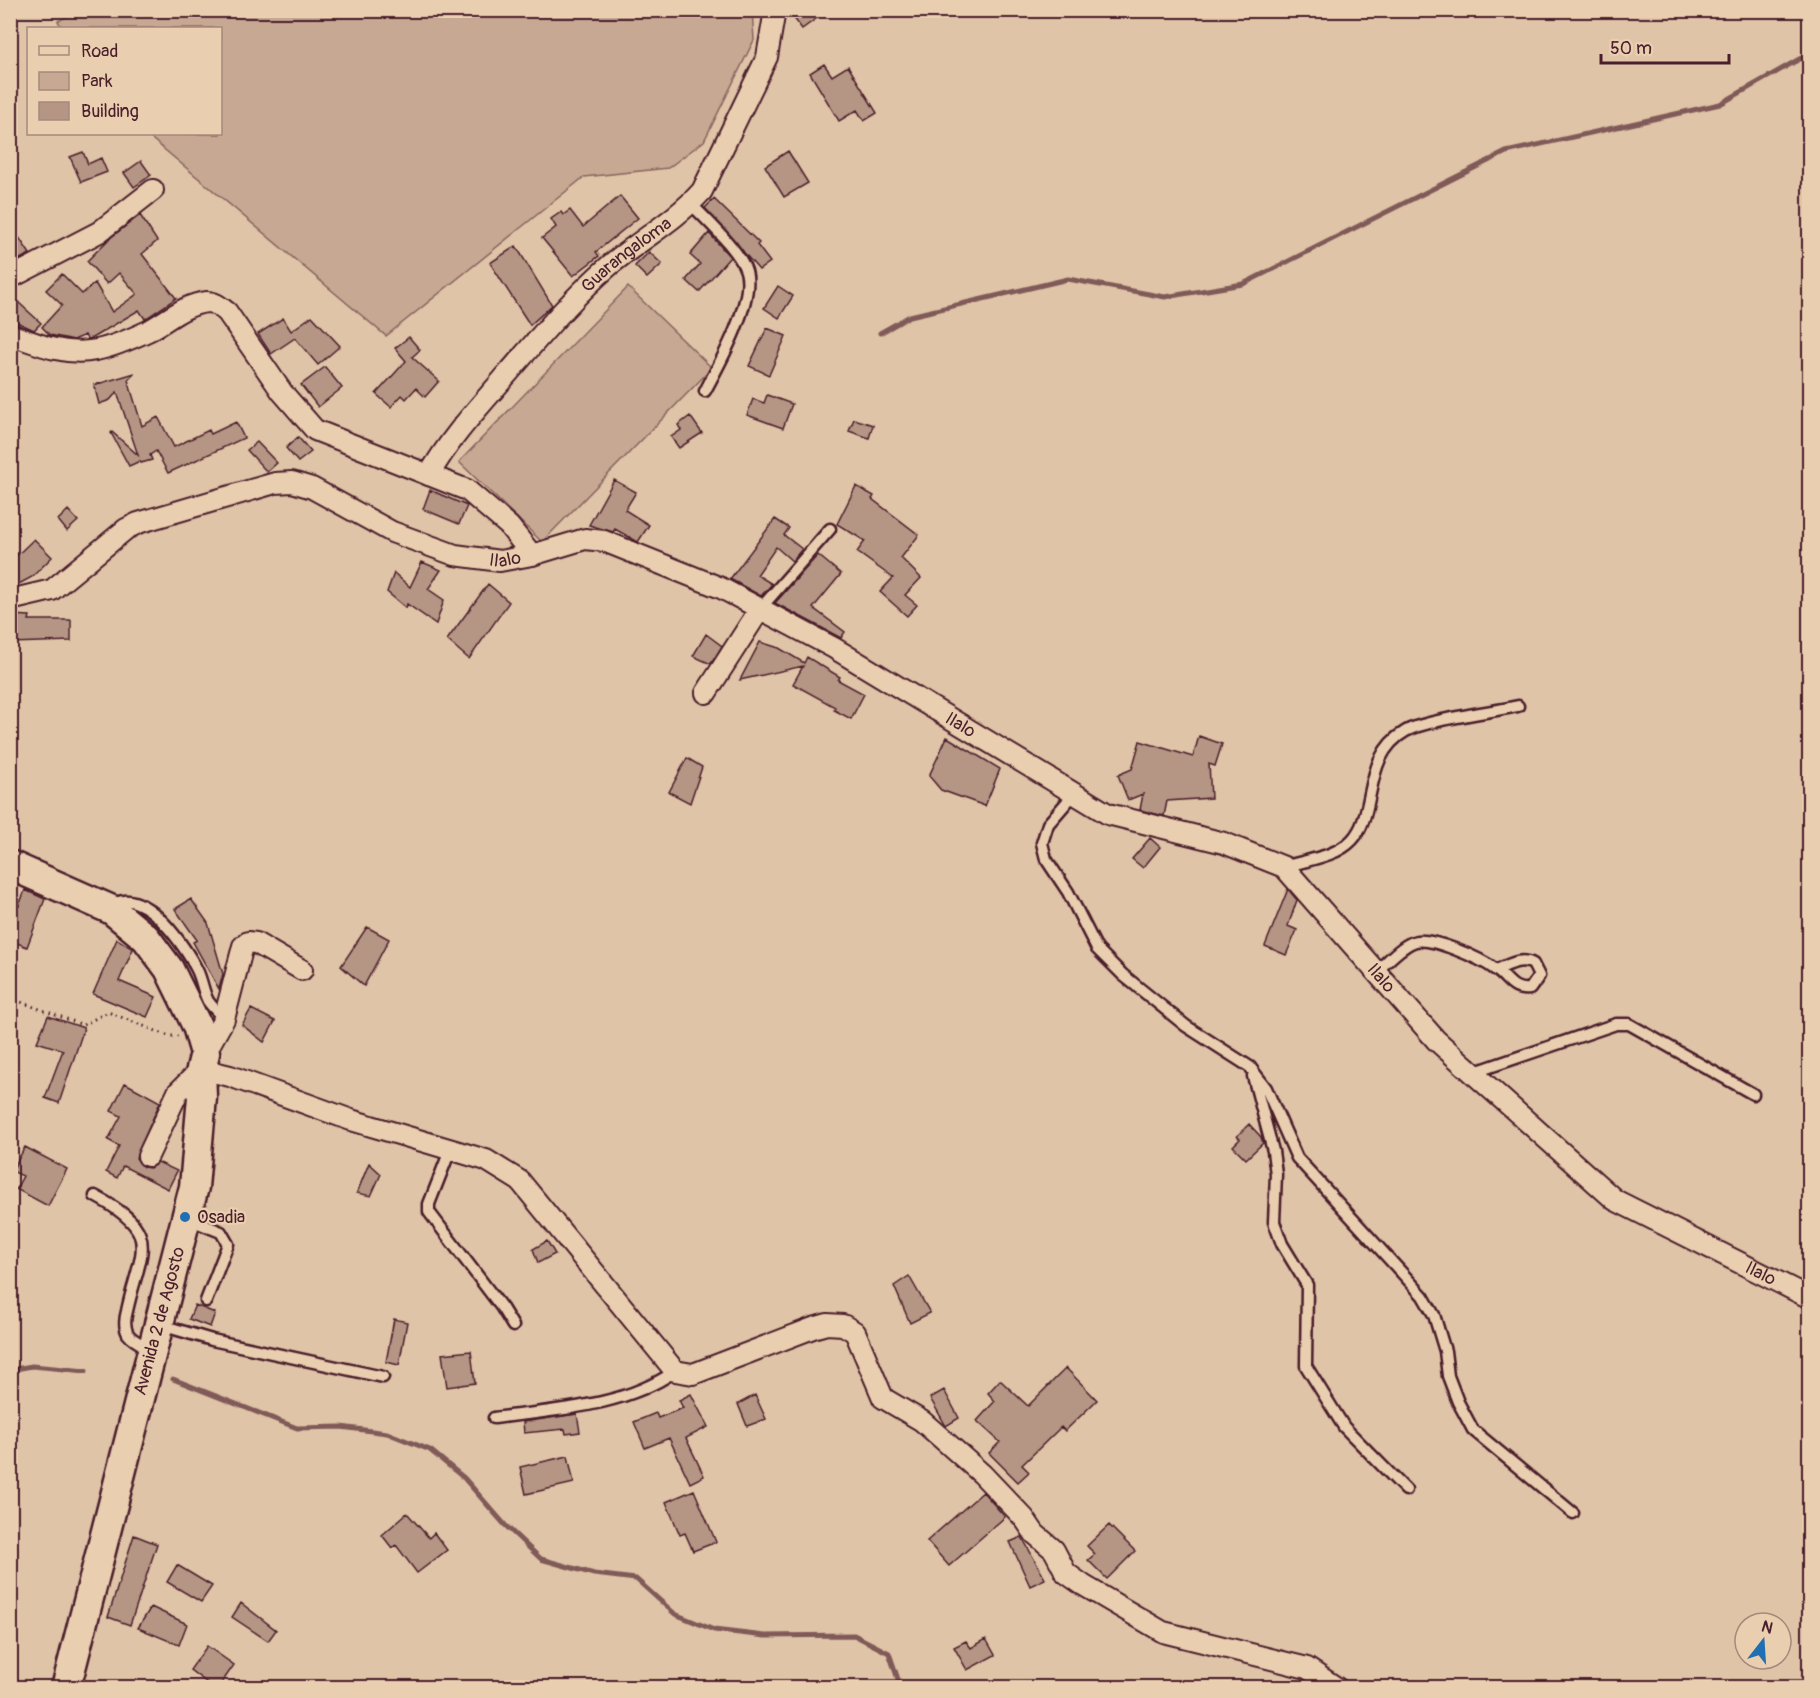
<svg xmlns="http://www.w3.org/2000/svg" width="1820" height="1698" font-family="Pangolin,sans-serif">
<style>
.green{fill:#c7a893;stroke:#88645f;stroke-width:1.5}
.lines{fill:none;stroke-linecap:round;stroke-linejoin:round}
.stream{stroke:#805a58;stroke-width:5}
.building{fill:#b59584;stroke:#4a1f2b;stroke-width:1.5}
.lane-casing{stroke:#4a1f2b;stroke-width:15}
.street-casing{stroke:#4a1f2b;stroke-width:24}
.secondary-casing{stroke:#4a1f2b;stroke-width:33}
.path{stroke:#4a1f2b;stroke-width:3;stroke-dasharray:1.5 4.5;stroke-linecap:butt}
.lane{stroke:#e9ceb0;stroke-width:10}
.street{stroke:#e9ceb0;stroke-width:20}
.secondary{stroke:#e9ceb0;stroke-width:28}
.poi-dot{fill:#1f6fb2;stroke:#e9ceb0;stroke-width:2}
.labels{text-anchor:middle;stroke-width:4.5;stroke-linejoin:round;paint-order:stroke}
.street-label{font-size:18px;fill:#4a1f2b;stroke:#e9ceb0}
.poi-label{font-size:18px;fill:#4a1f2b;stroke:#e9ceb0;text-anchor:start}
</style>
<rect width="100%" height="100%" fill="#dfc4a8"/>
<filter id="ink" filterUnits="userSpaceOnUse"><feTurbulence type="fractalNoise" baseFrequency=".0167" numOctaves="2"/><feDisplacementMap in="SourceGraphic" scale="12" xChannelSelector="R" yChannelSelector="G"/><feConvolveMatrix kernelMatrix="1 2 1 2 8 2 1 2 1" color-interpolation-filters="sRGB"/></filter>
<g filter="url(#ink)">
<path class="green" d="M79,10h673l2,30 -50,101 -36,27 -84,9 -198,159 -240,-202h74v-106h-158l-4,-7z
M628,287l84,81 -170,174 -83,-80z"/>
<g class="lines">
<path class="stream" d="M880,333l30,-17 158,-37 97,18 78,-13 263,-132 214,-48 90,-51
M10,1370l22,-4 54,5
M173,1379l124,49 44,-1 46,6 43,17 34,28 41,47 36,34 53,15 42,5 39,35 39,16 51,6 89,-1 35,18 12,35"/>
</g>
<path class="building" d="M788,10h40l-26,19z
M824,64l8,12 16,-10 29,47 -13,8 -7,-11 -18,11 -29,-48z
M788,151l20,32 -24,14 -19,-31z
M83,152l5,12 13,-6 6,14 -26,10 -11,-25z
M141,161l10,14 -17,12 -10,-14z
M620,196l18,22 -42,34 3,4 -26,20 -31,-38 14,-11 -5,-8 10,-7 2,3 7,-5 13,17z
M714,199l45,44 -2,2 13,17 -11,8 -54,-62z
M140,215l17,26 -15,13 34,44 -31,21 -6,-9 -47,28 -5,1 -2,-4 -11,5 -24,-5 -8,-8 20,-22 -16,-15 16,-16 20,20 13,-11 17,29 25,-18 -18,-21 -12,11 -20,-23 22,-22z
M10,224l20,30 -20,10z
M709,233l21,24 -31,35 -13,-12 14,-16 -10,-9z
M516,246l36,59 -22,20 -40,-62z
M649,252l13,12 -15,14 -12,-12z
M778,286l15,10 -14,22 -15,-10z
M18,302l23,21 -7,7 -24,-11v-9z
M312,316l28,30 -22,19 -23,-27 -24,16 -13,-20 25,-16 8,13z
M767,328l19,8 -17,39 -20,-9z
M409,337l11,13 -8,7 27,24 -14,16 -9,-9 -10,11 -4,-4 -11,12 -15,-13 30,-33 -11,-13z
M325,367l17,21 -24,19 -17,-22z
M135,373l-7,7 14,46 16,-9 16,30 35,-17 2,4 25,-12 8,16 -76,35 -12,-22 -6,4 2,5 -11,3 -1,-2 -11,5 -18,-33 1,-1 26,23 -21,-63 -7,8 -11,4 -5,-19z
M767,395l25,9 -9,24 -36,-13 6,-16 11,4z
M690,416l12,17 -23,15 -8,-11 10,-7 -3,-5z
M854,419l19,6 -4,13 -20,-7z
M298,437l13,15 -13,10 -12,-14z
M257,442l20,21 -10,9 -20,-22z
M614,480l22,12 -11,18 24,15 -11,17 -23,-13 -2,3 -24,-7z
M856,486l18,10 -2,3 47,36 -18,23 20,20 -16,17 12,10 -10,11 -27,-24 13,-14 -36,-26 8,-11 -28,-17z
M430,490l37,16 -8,18 -36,-15z
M68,510l10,11 -11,10 -9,-11z
M775,519l14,9 -5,7 18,14 -10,12 -16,-14 -19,28 15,9 -11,12 -31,-17z
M34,539l18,18 -20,20 -17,9 -5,-5v-19z
M818,555l23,19 -28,34 32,24 -4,6 -66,-35z
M422,562l19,8 -13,19 16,11 -8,24 -29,-20 -1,4 -19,-16 7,-19 16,14z
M488,584l21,18 -40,57 -22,-19z
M10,615l20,1 -1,4h42v21l-61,2z
M706,634l16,12 -11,18 -18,-8z
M760,642l19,6 25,15 3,-6 33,20 -2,3 26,14 -13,25 -17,-9 1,-3 -42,-23 10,-18 -63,14z
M1199,736l23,8 -7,22 -6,-2 2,34 -44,3 -3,15 -24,-6 3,-16 -15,6 -10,-25 14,-6 8,-28 53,16z
M947,737l53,32 -15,37 -44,-16 -12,-14z
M687,758l15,9 -12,36 -21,-11z
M1150,838l10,9 -17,21 -11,-9z
M1288,889l9,11 -9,26 9,4 -11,25 -21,-9z
M25,890l20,9 -18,48 -17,-7v-37l9,3z
M191,899l17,24 15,51 -4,15 -26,-47 4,-2 -22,-31z
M367,927l22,12 -25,47 -23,-20z
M117,939l16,10 -14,32 37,16 -9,20 -54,-23z
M251,1009l24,12 -11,21 -22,-17z
M48,1016l36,12 -25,75 -14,-5 18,-48 -26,-8z
M125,1083l35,19 -24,56 7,9 7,1 8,-6 19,9 -9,18 -45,-23 -6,12 -11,-6 13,-26 -11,-6 13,-24 -10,-5z
M1249,1124l12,13 2,6 -17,16 -13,-13 7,-7 -3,-3z
M25,1147l42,22 -19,37 -32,-17 7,-13 -11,-5z
M369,1163l12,11 -10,22 -14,-3z
M547,1241l8,13 -17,9 -5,-14z
M909,1276l21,37 -20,10 -16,-37z
M195,1305l20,8 -5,14 -21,-8z
M394,1319l13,3 -8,43 -13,-3z
M471,1351l4,32 -28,4 -5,-33z
M1066,1368l31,32 -32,31 -4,-4 -39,38 7,7 -11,10 -29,-29 11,-11 -23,-21 18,-20 -7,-8 12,-13 28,26z
M944,1390l15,28 -13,8 -16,-28z
M691,1394l17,33 -22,11 18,38 -14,7 -21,-45 -24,10 -11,-26 22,-9 2,5 25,-10 -4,-8z
M755,1395l11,24 -19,7 -9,-22z
M577,1414l3,18 -14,2 -1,-5 -41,4 -1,-11z
M568,1456l6,27 -48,11 -6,-27z
M694,1490l22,52 -23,9 -8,-18 -5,2 -14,-33z
M983,1492l22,25 -56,49 -22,-25z
M407,1513l22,25 5,-5 13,17 -30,23 -21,-28 -4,3 -10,-13z
M1109,1525l26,26 -28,28 -19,-19 7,-6 -8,-8z
M134,1535l23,9 -27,81 -22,-8z
M1022,1537l23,42 -15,7 -20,-44z
M177,1565l35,21 -11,16 -34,-20z
M241,1603l35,27 -8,11 -36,-24z
M151,1607l36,17 -8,21 -41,-17z
M986,1639l9,16 -28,15 -13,-23 12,-6 5,7z
M207,1646l27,19 -16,23h-4l-24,-18z"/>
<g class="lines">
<g class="lane-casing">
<path id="lane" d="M691,204c15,15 49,47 55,67 9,30 -27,94 -41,120
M760,609l70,-80
M1074,794l-26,30 -6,19 4,16 22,33 29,57 26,26 63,51 64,41 16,21 31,70 126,138 11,19 11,36 3,25 10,26 15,28 100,83
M1284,867c22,-7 52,-10 68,-27 26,-27 9,-84 54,-109 20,-11 86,-19 112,-25
M113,910l3,-7c31,-14 70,45 81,67 5,10 6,22 11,31 4,6 11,12 16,18
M1377,971c10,-9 23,-24 36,-29 16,-7 69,17 83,28 13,9 15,21 34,19l9,-13 -6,-12c-12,-7 -24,1 -37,6
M1472,1073l144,-49h13l124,70
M1253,1076l20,75 3,23 -2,48 8,22 25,41 -1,81 38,61 62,63
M451,1148l-22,56v8l73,96 11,18
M95,1196c69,37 45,54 32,115 -2,7 -3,16 1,23 5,7 15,11 23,15
M186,1218l35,14 7,12 -22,57
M161,1325l51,15 171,37
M494,1418c59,-8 131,-11 181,-47"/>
</g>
<g class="street-casing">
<g id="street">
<path d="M10,278l89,-46 54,-42"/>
<path d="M10,334c29,11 56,22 86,16 17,-3 37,-12 52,-19 19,-10 37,-27 59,-29 8,0 13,5 20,10l55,80 33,38 152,60 42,36 23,29"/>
<path id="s1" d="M429,475c22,-39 52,-70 81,-104 32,-37 63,-74 100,-106 30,-25 66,-45 92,-74l65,-134 8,-47"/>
<path id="s2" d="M10,600l42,-10 74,-61 12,-6 137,-40 17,-1 20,6 80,44 63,23 45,6 32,-6 53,-16 19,2 117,47 113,60 274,166 116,29 60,24 152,173 179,160 195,98"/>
<path d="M706,693l54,-84"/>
<path d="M205,1053l19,-34 19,-73 5,-4 8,1 46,27"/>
<path d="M148,1156l30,-64 23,-23 29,7 121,44 135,40 34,21 155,190 18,3 120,-46 14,-4 16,1 12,7 28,66 39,23 60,53 42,44 11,16 19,16 12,23 17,12 80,47 144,36 30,20"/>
</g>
</g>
<g class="secondary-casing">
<path id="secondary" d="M10,865l102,45 34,28 23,31 28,57 8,27 -4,16 1,28 -8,90 -128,501"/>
</g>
<path class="path" d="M10,998l73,27 25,-13 61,24h9"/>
<use href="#lane" class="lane"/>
<use href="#street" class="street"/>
<use href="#secondary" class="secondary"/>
</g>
</g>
<circle class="poi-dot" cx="185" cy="1217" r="6"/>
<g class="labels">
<g class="street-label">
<text dy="6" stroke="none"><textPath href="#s1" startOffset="297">Guarangaloma</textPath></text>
<text dy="6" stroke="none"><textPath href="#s2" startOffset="542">Ilalo</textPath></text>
<text dy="6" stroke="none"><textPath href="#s2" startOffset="1046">Ilalo</textPath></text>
<text dy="6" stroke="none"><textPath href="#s2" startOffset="1550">Ilalo</textPath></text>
<text dy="6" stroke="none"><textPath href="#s2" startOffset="2036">Ilalo</textPath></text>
<text transform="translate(159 1321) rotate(-75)" y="6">Avenida 2 de Agosto</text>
</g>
<g class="poi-label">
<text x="197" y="1223">Osadia</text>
</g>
</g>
<rect width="1820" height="1698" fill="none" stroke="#e9ceb0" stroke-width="36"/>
<rect x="18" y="18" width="1784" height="1662" fill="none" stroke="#4a1f2b" stroke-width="2" filter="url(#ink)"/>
<rect x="27" y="27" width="195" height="108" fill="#e9ceb0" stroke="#a9887b" stroke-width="1.5"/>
<rect x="39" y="46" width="30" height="9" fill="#e9ceb0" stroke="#a9887b" stroke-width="1.5"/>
<text x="81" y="57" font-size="18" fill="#4a1f2b">Road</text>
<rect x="39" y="72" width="30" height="18" fill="#c7a893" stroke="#a9887b" stroke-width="1.5"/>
<text x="81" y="87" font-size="18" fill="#4a1f2b">Park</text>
<rect x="39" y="102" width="30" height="18" fill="#b59584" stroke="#a9887b" stroke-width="1.5"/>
<text x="81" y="117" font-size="18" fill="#4a1f2b">Building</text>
<g transform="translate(1763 1641) rotate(17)"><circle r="28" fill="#e9ceb0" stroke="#a9887b" stroke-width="1.5"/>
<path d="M0-4.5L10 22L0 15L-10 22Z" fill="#1f6fb2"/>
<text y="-9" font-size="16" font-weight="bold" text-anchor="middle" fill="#4a1f2b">N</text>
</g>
<path d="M1601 54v9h128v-9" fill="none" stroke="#4a1f2b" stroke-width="3"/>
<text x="1610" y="54" font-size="18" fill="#4a1f2b" stroke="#e9ceb0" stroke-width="4.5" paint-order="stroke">50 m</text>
</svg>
